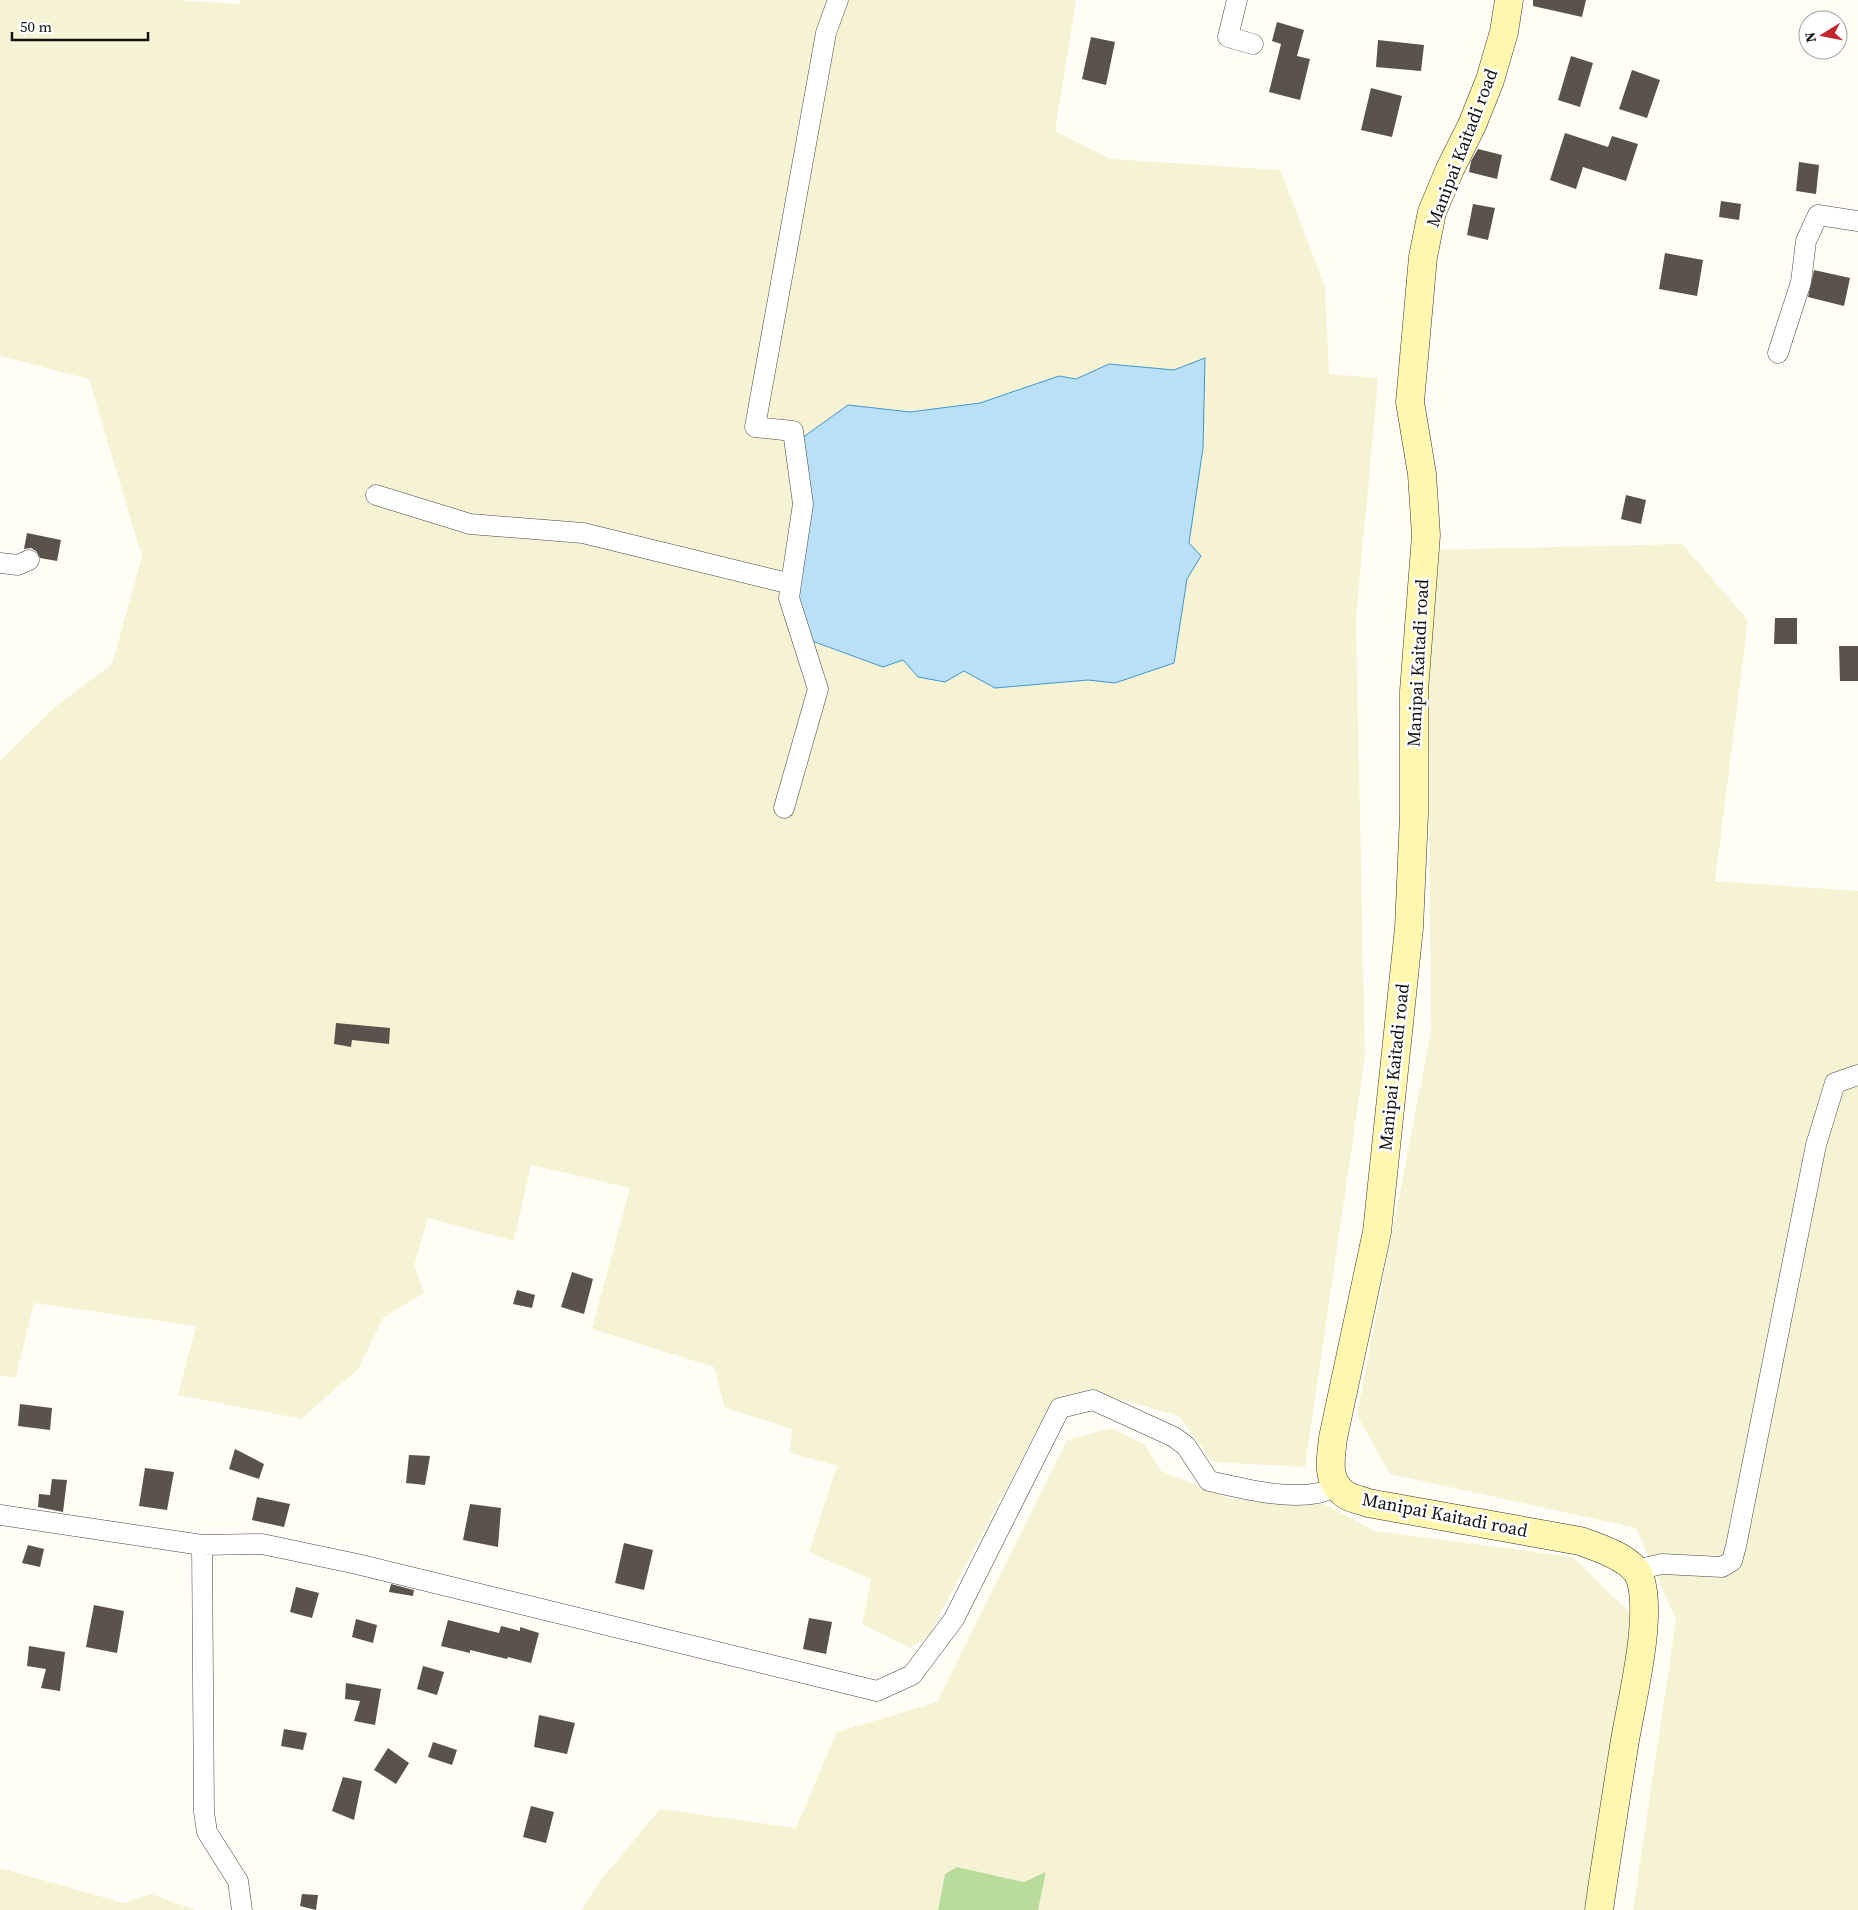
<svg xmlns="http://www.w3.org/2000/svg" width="1858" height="1910" font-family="'Source Serif 4',serif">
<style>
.farmland{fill:#f6f3d4;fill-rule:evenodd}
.forest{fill:#b9dc9c}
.water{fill:#b9e0f7;stroke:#3f96cf}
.building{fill:#5a524d}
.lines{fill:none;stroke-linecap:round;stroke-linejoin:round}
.minor-casing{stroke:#444;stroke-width:21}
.secondary-casing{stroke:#333;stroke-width:29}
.minor{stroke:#fff;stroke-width:20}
.secondary{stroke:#fff6b0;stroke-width:28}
.labels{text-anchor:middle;stroke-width:5;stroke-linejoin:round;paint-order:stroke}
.street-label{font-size:18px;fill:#111;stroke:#fff}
</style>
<rect width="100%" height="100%" fill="#fffdf5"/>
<path class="farmland" d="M0,0h177l62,4 2,-4h835l-21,131 56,28 169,11 45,116 4,88 49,4 -22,242 9,437 -60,410 -92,-5 -34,-46 -92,-26 -39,19 -119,226 -19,13 -48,-24 9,-45 -62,-27 28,-86 -47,-13 2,-24 -67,-21 -11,-41 -122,-38 38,-141 -99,-23 -17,76 -86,-23 -14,47 10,28 -41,25 -25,51 -57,50 -123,-24 18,-69 -162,-23 -18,74 -16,-1v-615l55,-54 57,-43 30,-107 -53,-178 -89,-23zM1204,359l-1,89 -14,95 11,13 -13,23 -13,84 -59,20 -27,-3 -93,8 -31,-17 -19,11 -27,-5 -15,-17 -55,-255 62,7 70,-9 79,-27 17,4 33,-16 65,6z
M1682,544l66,76 -33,261 143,10v1019h-225l43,-290 -40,-92 -246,-54 -33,-59 74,-384 -5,-481z
M1111,1428l34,17 16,26 70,28 93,5 51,27 198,26 56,55 1,40 -46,258h-546l8,-37 -22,9 -67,-15 -12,7 -7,36h-357l20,-30 59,-71 136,19 41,-96 100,-30 130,-262z
M0,1868l124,35 27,-9 45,16h-196z"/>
<path class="forest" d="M957,1867l67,15 22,-10 -8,38h-100l7,-36z"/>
<path class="water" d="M1205,358l-2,90 -14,95 12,13 -14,23 -13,84 -59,20 -27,-3 -93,8 -31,-17 -19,11 -27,-5 -15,-17 -20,7 -71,-26 -18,-42 8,-161 46,-33 62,7 70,-9 79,-27 17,3 33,-15 65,6z"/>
<path class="building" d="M1533,0h53l-4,17 -49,-11z
M1277,22l27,8 -7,26 13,3 -10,41 -31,-8 12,-48 -9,-3z
M1091,37l24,5 -9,43 -24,-6z
M1378,40l46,5 -3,26 -45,-4z
M1571,56l22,7 -13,44 -22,-7z
M1632,70l28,10 -13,38 -28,-9z
M1371,88l31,8 -10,41 -31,-7z
M1565,133l43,14 4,-11 26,8 -12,37 -43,-14 -7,22 -26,-9z
M1478,149l24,6 -5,24 -28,-7 2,-11z
M1799,162l20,3 -3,29 -20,-3z
M1721,201l20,3 -2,16 -20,-3z
M1473,204l22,4 -7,32 -21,-5z
M1665,253l38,7 -6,36 -38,-7z
M1814,270l36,8 -6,28 -36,-9z
M1626,495l20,5 -5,24 -20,-5z
M27,533l34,7 -4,21 -17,-3 -4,-7 -5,-3 -7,1z
M1775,618h22v26h-23z
M1839,646h19v35h-18z
M336,1023l54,5 -1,16 -37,-4 -1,7 -17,-3z
M572,1272l21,7 -9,35 -23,-7z
M517,1290l18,5 -3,13 -19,-4z
M20,1404l32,4 -2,22 -32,-4z
M235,1449l29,15 -5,15 -30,-10z
M409,1455l21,1 -5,29 -19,-2z
M145,1468l29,4 -7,38 -28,-4z
M52,1479l15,1 -4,32 -25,-5 1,-13 11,1z
M257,1497l33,7 -6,23 -32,-7z
M470,1504l31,4 -3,39 -35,-7z
M624,1543l29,7 -9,40 -29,-7z
M28,1545l16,4 -4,18 -18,-4z
M391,1584l23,6 -1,6 -24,-4z
M296,1587l23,6 -7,25 -22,-6z
M94,1605l30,6 -7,42 -31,-6z
M809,1618l23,4 -6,32 -23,-5z
M356,1619l21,6 -4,18 -21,-6z
M448,1620l51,13 2,-7 19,5v-4l19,6 -8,30 -23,-6 -1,2 -37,-9v3l-29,-7z
M29,1646l36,6 -5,39 -19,-3 5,-19 -19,-3z
M423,1666l21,6 -7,23 -20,-6z
M346,1683l35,6 -6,36 -21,-4 6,-20 -15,-2z
M539,1715l36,8 -8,31 -33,-7z
M284,1729l23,4 -4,17 -22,-4z
M433,1742l24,8 -5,15 -24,-8z
M388,1748l21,15 -13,21 -22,-14z
M343,1777l19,4 -8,39 -22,-9z
M531,1806l23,6 -8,31 -23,-6z
M302,1894l16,1 -2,15 -16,-4z"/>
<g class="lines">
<g class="minor-casing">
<path id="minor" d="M1237,0l-9,37 25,7
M1778,353l23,-71 5,-41 12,-26 40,6
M376,495l94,29 113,9 208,51 -2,14 29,91 -34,119
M0,563l18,2 11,-5
M791,584l12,-80 -10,-73 -38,-4 71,-394 12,-33
M0,1515l202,30 60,-1 95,20 520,127 35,-16 42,-56 106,-211 33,-8 81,37 12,9 23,35c33,7 76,19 109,12 6,-1 12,-5 18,-7
M202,1545l2,267 3,20 31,49 4,29
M1639,1576l5,-8 18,-4 60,3 10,-6 4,-15 80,-401 19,-62 23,-8"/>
</g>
<g class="secondary-casing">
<path id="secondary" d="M1509,0l-5,32 -14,48 -18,45 -22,44 -18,43 -9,45 -13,145 12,72 4,61 -12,156v123l-5,114 -32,304 -44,206c-2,20 -8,43 13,57 6,4 15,5 22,8l212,38c17,6 53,17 60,37 13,38 -8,121 -15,162 -9,57 -18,113 -26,170"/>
</g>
<use href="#minor" class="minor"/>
<use href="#secondary" class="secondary"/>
</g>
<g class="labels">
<g class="street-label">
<text transform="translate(1462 148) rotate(-69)" y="6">Manipai Kaitadi road</text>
<text transform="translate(1418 663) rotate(-87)" y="6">Manipai Kaitadi road</text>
<text transform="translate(1394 1067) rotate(-84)" y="6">Manipai Kaitadi road</text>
<text transform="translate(1445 1515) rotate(11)" y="6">Manipai Kaitadi road</text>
</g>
</g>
<g transform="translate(1823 35) rotate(260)"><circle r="24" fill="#ffffff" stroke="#a0a0a0"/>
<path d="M0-4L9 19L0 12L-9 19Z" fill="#c4262e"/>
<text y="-8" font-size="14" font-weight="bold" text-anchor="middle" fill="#111111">N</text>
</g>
<path d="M12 32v8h136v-8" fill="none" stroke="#111111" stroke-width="2.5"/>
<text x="20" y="32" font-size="15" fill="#111111" stroke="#ffffff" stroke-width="4" paint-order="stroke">50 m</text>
</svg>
